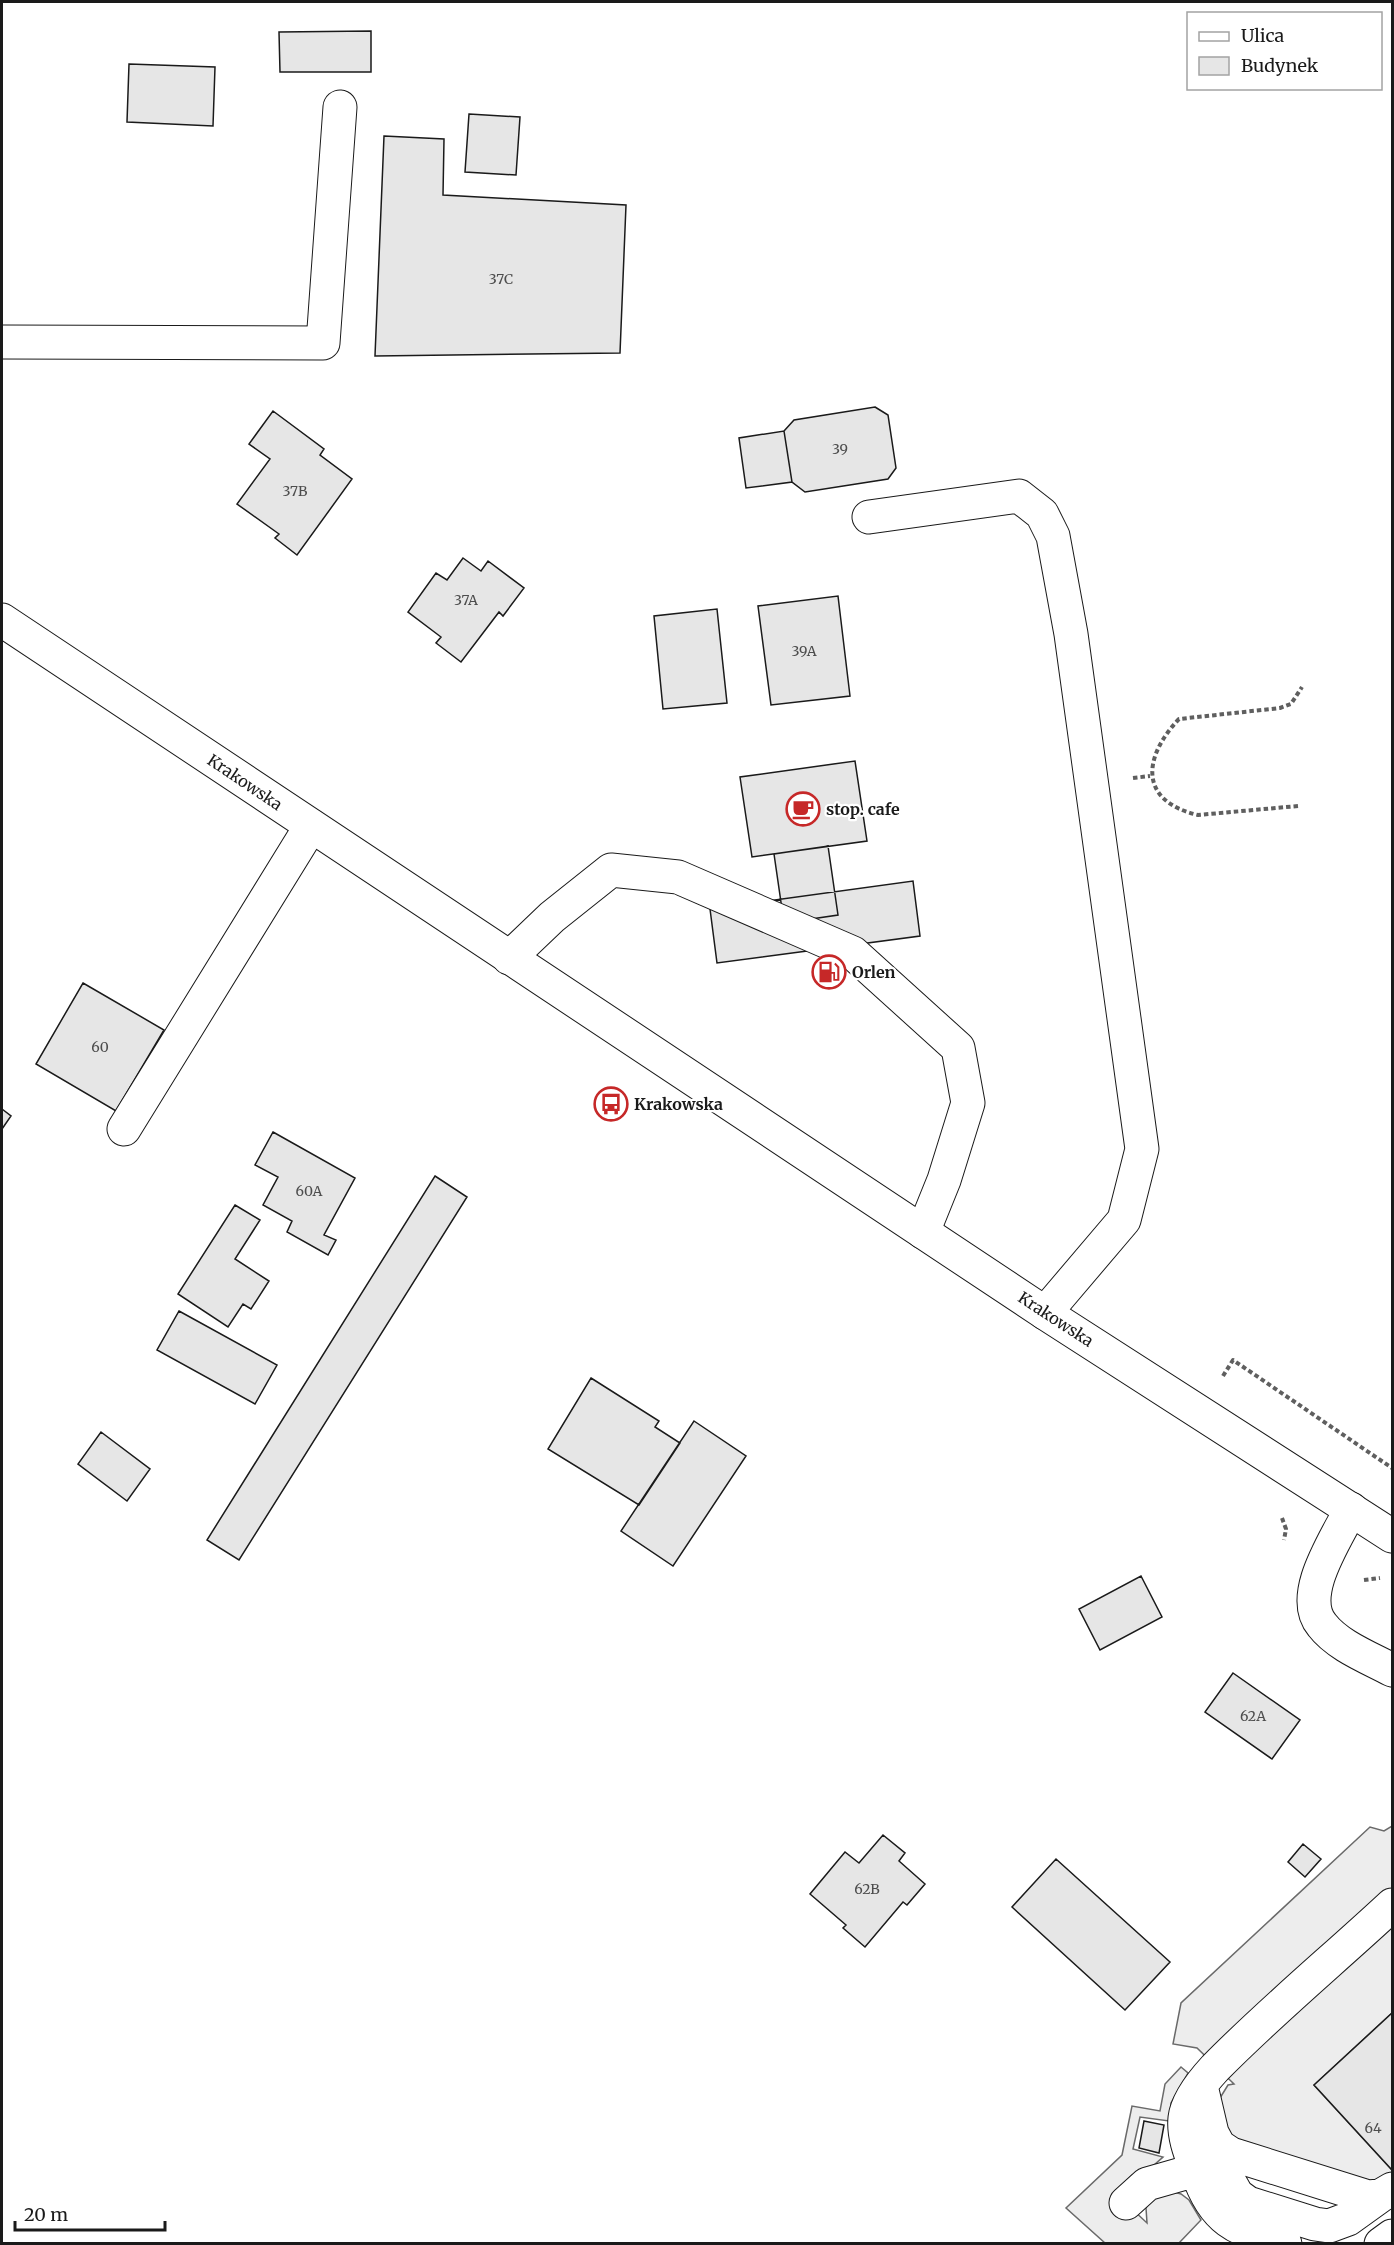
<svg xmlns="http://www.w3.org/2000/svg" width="1394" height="2245" font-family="Merriweather,serif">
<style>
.built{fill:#ededed;stroke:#6a6a6a;stroke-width:1.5}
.building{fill:#e6e6e6;stroke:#1a1a1a;stroke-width:1.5}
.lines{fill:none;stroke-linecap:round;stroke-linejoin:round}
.minor-casing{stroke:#1a1a1a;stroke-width:35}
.major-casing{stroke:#1a1a1a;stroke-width:35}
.path{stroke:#5f5f5f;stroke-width:4;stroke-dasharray:4.5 3;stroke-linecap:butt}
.minor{stroke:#fff;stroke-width:33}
.major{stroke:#fff;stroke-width:33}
.labels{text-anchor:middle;stroke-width:4.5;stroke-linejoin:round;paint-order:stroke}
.number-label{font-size:14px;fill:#4d4d4d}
.street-label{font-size:16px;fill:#1a1a1a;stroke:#fff}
.poi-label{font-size:16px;font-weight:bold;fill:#1a1a1a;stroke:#fff;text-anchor:start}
</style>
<rect width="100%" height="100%" fill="#fff"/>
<path class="built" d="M1392,1826v187l-78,72 78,85v6l-17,8 -147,-46 -8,-40 8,-13 6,-1 -37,-36 -24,-4 8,-41 189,-176 14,4z
M1181,2067l7,6 -17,30 -2,18 -29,-4 -7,32 30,8 -9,8 -22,10 -17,18 32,30 -1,-15 6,-11 22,-5 7,2 8,6 12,20 -22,23h-74l-39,-35 56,-53 10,-49 28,5 5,-27z"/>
<path class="building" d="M371,31v41h-91l-1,-40z
M129,64l86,3 -2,59 -86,-4z
M469,114l51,3 -4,58 -51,-3z
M384,136l60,3 -1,56 183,10 -6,148 -245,3z
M875,407l13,8 8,53 -8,11 -83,13 -13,-10 -8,-51 10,-11z
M273,411l51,38 -4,6 32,24 -55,76 -22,-17 4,-4 -42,-30 33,-45 -21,-15z
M784,431l8,51 -46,6 -7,-50z
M463,558l18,13 7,-10 36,27 -21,28 -4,-4 -38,50 -25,-19 5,-6 -33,-25 28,-39 11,7z
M838,596l12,100 -79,9 -13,-99z
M717,609l10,94 -64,6 -9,-93z
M855,761l12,80 -115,16 -12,-80z
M828,846l10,69 -54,8 -10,-69z
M913,881l7,55 -203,27 -7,-54z
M83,983l81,47 -48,81 -80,-47z
M2,1109l9,7 -9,13z
M273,1132l82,46 -31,57 12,5 -8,15 -41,-23 5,-11 -29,-16 15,-28 -23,-12z
M435,1176l32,21 -228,363 -32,-20z
M235,1205l25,15 -25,39 34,22 -18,28 -8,-5 -15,23 -50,-33z
M179,1311l98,54 -22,39 -98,-54z
M591,1378l68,43 -4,6 25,16 -41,62 -91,-56z
M694,1421l52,35 -73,110 -52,-35z
M101,1432l49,37 -23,32 -49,-37z
M1141,1576l21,41 -62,33 -21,-41z
M1233,1673l67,47 -28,39 -67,-47z
M883,1835l22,18 -6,8 26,23 -18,21 -4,-3 -38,45 -22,-19 3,-3 -36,-31 35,-42 14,11z
M1303,1844l18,15 -16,18 -17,-15z
M1056,1859l114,103 -45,48 -113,-103z
M1392,2013v157l-78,-85z
M1144,2121l20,4 -5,28 -20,-5z"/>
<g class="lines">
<g class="minor-casing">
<path id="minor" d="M2,342l321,1 17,-236
M869,517l150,-21 23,18 11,22 18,98 71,515 -18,71 -79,93
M509,958l43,-41 59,-47 67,7 175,76 105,95 10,55 -24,77 -21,52
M124,1129l187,-303
M1351,1509c-14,29 -54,86 -29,116 16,21 48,33 70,45
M1201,2086l11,47 7,13 12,8 137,43 12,-1 12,-7
M1219,2146l6,28 12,21 11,8 67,21 14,2 19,-7 32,-23
M1126,2203l21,-19 49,-14
M1285,2244c-48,-15 -71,-21 -88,-73 -6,-16 -14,-35 -12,-53 2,-17 18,-37 30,-50 56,-57 119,-109 177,-163
M1381,2244l11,-8"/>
</g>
<g class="major-casing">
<path id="major" d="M2,620l1043,693 347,223"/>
</g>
<path class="path" d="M1133,778l17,-2
M1298,806l-100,9c-60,-14 -55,-58 -19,-96l101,-11 11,-4 11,-17
M1223,1376l10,-16 159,108
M1282,1518l4,11 -2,11
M1364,1580l16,-2"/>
<use href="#minor" class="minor"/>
<use href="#major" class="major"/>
</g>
<defs>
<g id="cafe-ring" transform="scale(1.725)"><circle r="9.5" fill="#fff" stroke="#c62828" stroke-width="1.5"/><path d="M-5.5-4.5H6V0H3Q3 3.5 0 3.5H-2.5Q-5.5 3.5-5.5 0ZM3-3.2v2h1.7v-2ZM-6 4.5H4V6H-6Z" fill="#c62828"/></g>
<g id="fuel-ring" transform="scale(1.725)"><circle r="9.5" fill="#fff" stroke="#c62828" stroke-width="1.5"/><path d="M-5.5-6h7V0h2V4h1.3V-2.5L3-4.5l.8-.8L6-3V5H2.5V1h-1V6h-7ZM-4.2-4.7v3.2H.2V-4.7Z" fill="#c62828"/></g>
<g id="bus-ring" transform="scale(1.725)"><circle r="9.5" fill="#fff" stroke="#c62828" stroke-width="1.5"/><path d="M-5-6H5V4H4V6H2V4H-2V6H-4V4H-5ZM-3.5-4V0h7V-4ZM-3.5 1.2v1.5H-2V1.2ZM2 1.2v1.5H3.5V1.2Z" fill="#c62828"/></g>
</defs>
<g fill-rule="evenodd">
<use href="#cafe-ring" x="803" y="809"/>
<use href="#fuel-ring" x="829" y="972"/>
<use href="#bus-ring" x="611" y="1104"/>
</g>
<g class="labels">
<g class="number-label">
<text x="501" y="284">37C</text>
<text x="840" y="454">39</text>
<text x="295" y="496">37B</text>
<text x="466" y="605">37A</text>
<text x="804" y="656">39A</text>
<text x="100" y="1052">60</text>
<text x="309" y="1196">60A</text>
<text x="1253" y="1721">62A</text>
<text x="867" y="1894">62B</text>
<text x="1373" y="2133">64</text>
</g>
<g class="street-label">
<text transform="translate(245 782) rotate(34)" y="6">Krakowska</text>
<text transform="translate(1056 1319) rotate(33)" y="6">Krakowska</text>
</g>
<g class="poi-label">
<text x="826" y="815">stop. cafe</text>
<text x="852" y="978">Orlen</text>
<text x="634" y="1110">Krakowska</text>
</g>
</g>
<rect width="1394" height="2245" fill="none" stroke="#1a1a1a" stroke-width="6"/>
<rect x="1187" y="12" width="195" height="78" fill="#ffffff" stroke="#a3a3a3" stroke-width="1.5"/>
<rect x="1199" y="32" width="30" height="9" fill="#ffffff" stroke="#a3a3a3" stroke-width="1.5"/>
<text x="1241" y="42" font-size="18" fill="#1a1a1a">Ulica</text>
<rect x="1199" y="57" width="30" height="18" fill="#e6e6e6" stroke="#a3a3a3" stroke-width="1.5"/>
<text x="1241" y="72" font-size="18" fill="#1a1a1a">Budynek</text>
<path d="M15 2221v9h150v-9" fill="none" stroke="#1a1a1a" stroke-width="3"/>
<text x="24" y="2221" font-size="18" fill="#1a1a1a" stroke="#ffffff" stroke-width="4.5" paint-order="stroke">20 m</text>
</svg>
